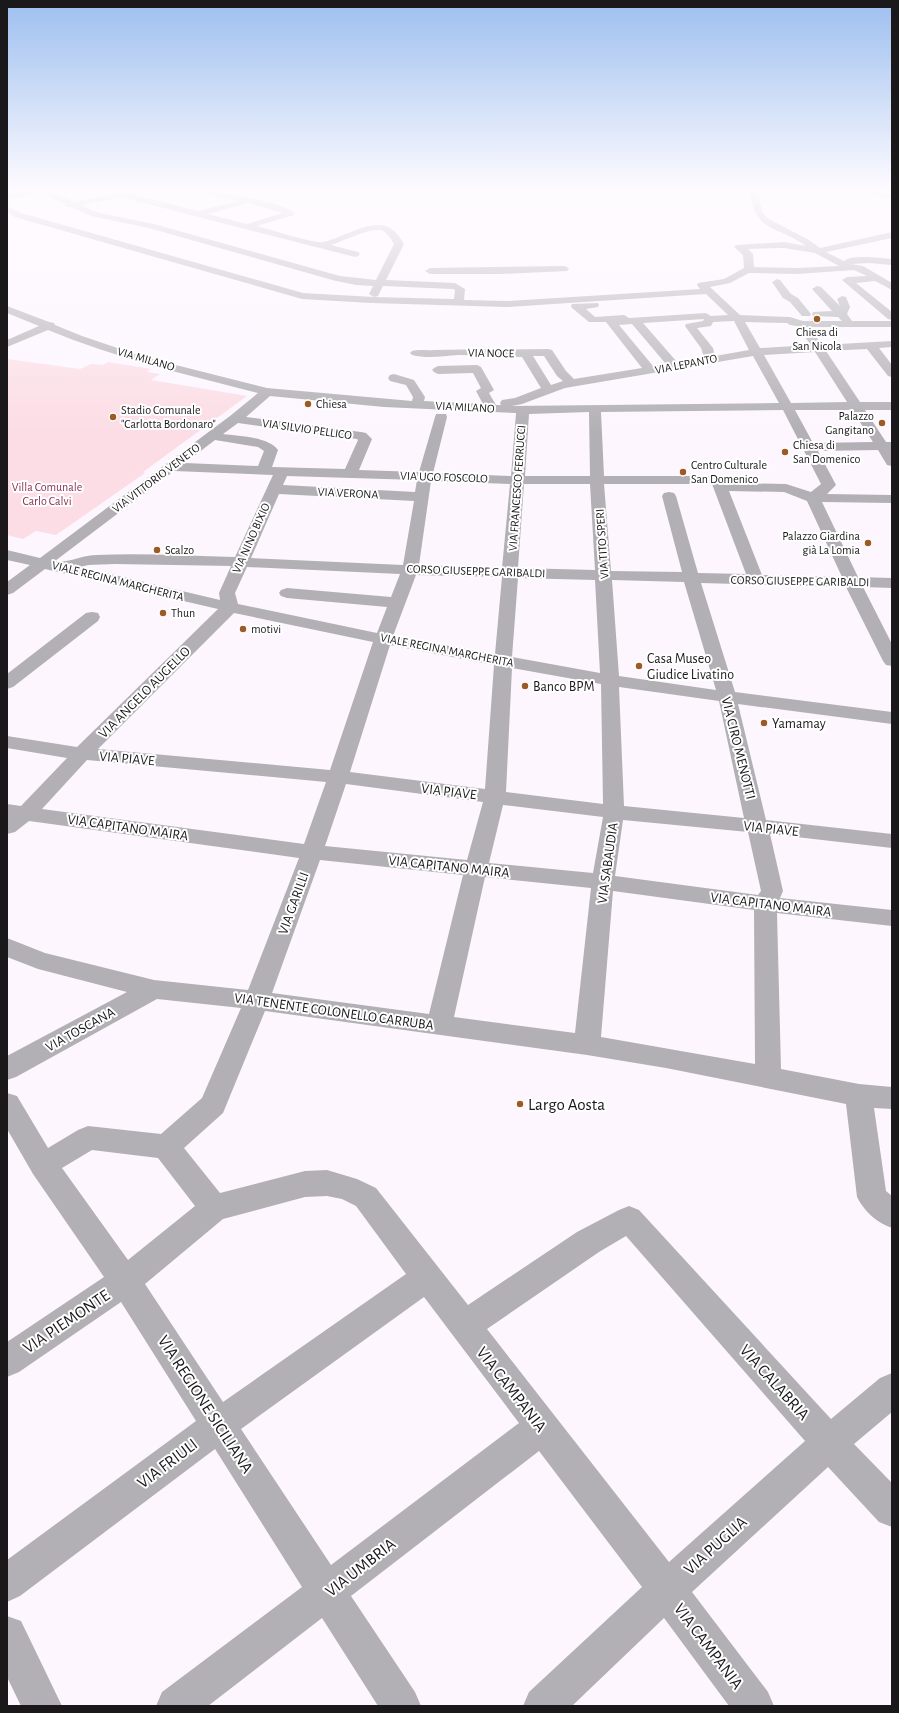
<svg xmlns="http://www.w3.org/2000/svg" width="899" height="1713" font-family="'Alegreya Sans',sans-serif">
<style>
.green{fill:#fcdde5}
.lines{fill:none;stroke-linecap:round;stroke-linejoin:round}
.minor{fill:#b2b0b4;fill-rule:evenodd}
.poi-dot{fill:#9c5b25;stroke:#fff;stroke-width:1.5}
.labels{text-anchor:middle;stroke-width:4;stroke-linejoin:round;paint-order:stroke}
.far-poi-label{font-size:12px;fill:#1a181b;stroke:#fff;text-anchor:start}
.far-street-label{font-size:12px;fill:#1a181b;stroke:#fff}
.far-park-label{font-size:12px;fill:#892f53;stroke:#fff}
.poi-label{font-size:14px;fill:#1a181b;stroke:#fff;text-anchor:start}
.street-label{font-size:14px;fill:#1a181b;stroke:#fff}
.near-poi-label{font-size:17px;fill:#1a181b;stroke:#fff;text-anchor:start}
.near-street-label{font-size:17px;fill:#1a181b;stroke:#fff}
</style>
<rect width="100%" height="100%" fill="#fdf6ff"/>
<path class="green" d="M7,359l73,10 11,-5 12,1 5,-3 43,7 -4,3 13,2 -9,6 96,16 -104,76 2,1 -89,62 -20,-4 -13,8 -16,-4z"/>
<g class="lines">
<path class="minor" d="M22,192h17l-4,2 -28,5v-4z
M41,192h10l23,10 44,-9 -1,-1h23l-5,3 63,16 40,-10 -33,-7 -1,-2c15,-1 81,11 91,21l-1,2 -37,11c11,3 58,18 66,16 17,-3 50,-25 67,-14 6,3 10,10 14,16l-18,36 69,3 10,6 -1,11 43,1 193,-12 -3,-4 1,-2 26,-4 20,-11 -1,-13 -9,-8 2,-2 48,-3 22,4c-29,-21 -50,-12 -56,-54h8l4,19 5,7 42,22 11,8 72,-16v6l-66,14 18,9c7,-7 38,-3 48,-2v6l-23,-2 -18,1 12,2 29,17v7l-17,-9 -19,2 36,29v8l-4,-1 -46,-39 5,-3 20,-1 -13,-6 -57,4 -48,-1 -19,10 -20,4 30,28 50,2 13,4h39l-4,-4 -25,-1 -1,-2 1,-2 19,-1 -20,-22 5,-3 4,1 19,19 -3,-7 5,-3 4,1 4,10 -3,7 5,7h40v6h-89l-13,-2 -3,-2 -42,-1 15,26 51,-3 -6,-8 6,-3 4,1 7,10 70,-4v6l-13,1 13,17v12l-4,-1 -21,-27 -41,2 34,51h32v8h-27l21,32h6v24l-5,-1 -9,-15 -60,1 18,34 -9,9 65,1v8l-70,-1 36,75 34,1v10l-29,-1 29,57v22l-6,-1 -3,-4 -37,-74 -145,-4 34,109 157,20v12l-154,-20 28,116 126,14v14l-122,-14 13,57 -3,7 112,12v16l-115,-13 4,156 78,15 33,3v22l-18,-1 12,83 6,5v32c-15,-5 -28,-17 -35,-31l-11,-93 -180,-36 -79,-13 -322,-44 -42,102 -39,35 36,45 85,-22 22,-1 30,9 19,9 92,117 109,-73 42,-22 10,-4 10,4 192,209 49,-41 12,-5v39l-38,32 38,39v44l-13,-5 -51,-55 -136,125 76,100 6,14h-45l-65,-88 -92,88h-49l6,-14 113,-105 -103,-136 -188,145 64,96 6,14h-43l-56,-88 -114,88h-52l6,-14 140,-105 -87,-138 -195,147 -13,6v-42l189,-139 -75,-119 -102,70 -12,5v-35l97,-65 -71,-103 -26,-45v-36l10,3 31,52 30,-18 10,-4 73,8 41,-36 39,-90 -84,-9 -141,78 -9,3v-24l120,-64 -89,-23 -31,-12v-19l38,15 109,27 94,10 51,-132 -270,-37 -14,11 -8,2v-30l14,2 46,-48 -60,-10v-12l70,11 141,-138 -173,-40 -32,24 -6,2v-13l23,-17 -23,-5v-10l33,8 190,-142 28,-23c-71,-18 -142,-35 -210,-63l-41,17v-7l32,-14 -32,-13v-7l42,16 5,1 1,2 27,11 62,21 123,31 145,13 1,-4 -7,-12 -16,-4 -2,-3 2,-3 4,-1 20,6 11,17 -1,4 59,3 -7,-13 5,-3 -8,-15 -35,1 -4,-2 -2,-2 2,-2 4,-2 39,-1 4,2 13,23 -5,3 7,12h5l-1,-2 2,-3 13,-2 26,-10 -19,-31c-21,0 -42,-2 -63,-2 -16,1 -31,4 -47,0l-2,-2 2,-2c7,-2 14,0 22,-1 38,-1 76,0 114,-1l4,1 14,21 8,8 68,-11 -36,-46h-17l-17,-14 -1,-2 1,-2 26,-1 1,2 -1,2 -12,2 9,8 29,-2 5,3 77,-5 5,3 17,-1 -22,-21 -199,13 -136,-4 -69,-4 -287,-82 -8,-5v-6l14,7 282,80 71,4 -5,-3 4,-8 -17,-1 -20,-4 -187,-53 -58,-12 -19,-9h-5l-1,-2zM125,197l11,4 219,56 3,-1 2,-2 -2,-2 -27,-7c12,-4 39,-17 50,-15 6,2 10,9 13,14l-18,36 -36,-4 -186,-52 -58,-12 -15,-7zM248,203l35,10 -36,11 -39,-10zM784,248l31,5 24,13 -42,2 -43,-1 -1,-13 -5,-5zM383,286l70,3 2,1 -1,9 -80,-2 4,-1zM704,319l-1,2 -17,3 -1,2 16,22 3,9 -27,5 -34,-39zM734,321l15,29 -34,6 -2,-8 -16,-20 14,-2 2,-4zM632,324l34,40 -13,2 -34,-41zM815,352l32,50 -56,1 -27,-48zM533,356h11l13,20 6,5 -12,4zM753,356l26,47 -267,3 10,-2 43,-16zM270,396l114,11 132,6 -5,63 -78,-3 14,-56 -1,-3h-10l-1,3 -16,55 -60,-2 13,-31 -6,-6 -5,-1 -115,-15zM783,410l38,74 -10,8 -25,-8 -61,-1 -3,-6 -5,-1h-113l-3,-64zM795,410h57l21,32 -60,1zM589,412l1,64h-65l4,-62zM238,423l119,16 1,1 -13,29 -73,-2 6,-17c-9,-13 -39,-14 -55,-16zM215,440l43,7 6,4 -6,15 -73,-3zM174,471l99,4 -38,82c-46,-1 -92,-4 -138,-2 -16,0 -29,9 -42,6zM287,476l130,4 -2,12 -132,-7zM431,481l79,3 -8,84 -83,-3zM524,484h66l5,86 -77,-2zM604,484h108l34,90 -48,-1 -22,-77 -2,-3 -5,-1 -5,1 -2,3 20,76 -71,-1zM729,491l55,1 23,9 35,76 -80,-2zM279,494l135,7 -11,64 -152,-7zM115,564l116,2 -12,27 1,7 -139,-33 7,-2zM247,567l153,7 -9,23 -104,-9 -6,2 -2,3 2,3 6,2 100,9 -10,26 -139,-29 -3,-11zM416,575l86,2 -7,77 -102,-18zM518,578l77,2 5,93 -88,-16zM612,580l72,2 32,108 -97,-14zM234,613l139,29 -43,128 -232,-21zM390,645l104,20 -9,124 -135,-17zM512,668l89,16 2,120 -97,-12zM619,687l100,14 25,117 -120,-12zM87,760l239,22 -22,62 -262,-35zM346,784l137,18 -16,58 -142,-14zM503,805l100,12 -10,56 -104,-10zM623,820l125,12 13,59 -3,4 -143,-19zM320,860l143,15 -34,139 -157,-21zM485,877l106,11 -16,145 -121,-16zM613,891l141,19 1,154 -154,-27zM92,1150l66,8 37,48 -67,54 -66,-92zM327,1196l15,3 14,7 50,68 -183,128 -78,-118 78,-65 82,-22zM626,1236l179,205 -136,121 -182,-233 112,-77zM424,1297l95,126 -188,142 -90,-136z
M868,192h13l11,3v4l-23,-5z
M564,266l3,1 2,2 -2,2 -67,3h-70l-5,-3 5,-3z
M777,279l3,1 11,14 7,4 13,16 -1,2h-8l-12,-14 -7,-4 -11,-16z
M92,612l6,1 2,4 -2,4 -85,66 -6,2v-15l79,-61z
M7,1616l14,5 41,85h-41l-14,-29z"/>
</g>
<linearGradient id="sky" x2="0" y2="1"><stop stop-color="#9dbfef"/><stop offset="0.44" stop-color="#fefbff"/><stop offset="1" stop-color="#fefbff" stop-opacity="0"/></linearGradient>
<rect width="899" height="432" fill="url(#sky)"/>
<g class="poi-dot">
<circle cx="817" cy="319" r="4"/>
<circle cx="308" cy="404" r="4"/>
<circle cx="113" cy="417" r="4"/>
<circle cx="882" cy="423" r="4"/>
<circle cx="785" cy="452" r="4"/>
<circle cx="683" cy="472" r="4"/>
<circle cx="868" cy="543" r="4"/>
<circle cx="157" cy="550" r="4"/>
<circle cx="163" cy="613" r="4"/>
<circle cx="243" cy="629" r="4"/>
<circle cx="639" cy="666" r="4"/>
<circle cx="525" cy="686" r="4"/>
<circle cx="764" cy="723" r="4"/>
<circle cx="520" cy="1104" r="4"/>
</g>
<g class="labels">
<g class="far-poi-label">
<text x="817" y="336" text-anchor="middle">Chiesa di<tspan x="817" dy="14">San Nicola</tspan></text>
<text x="316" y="408">Chiesa</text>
<text x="121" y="414">Stadio Comunale<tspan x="121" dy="14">"Carlotta Bordonaro"</tspan></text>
<text x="874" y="420" text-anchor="end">Palazzo<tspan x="874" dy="14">Gangitano</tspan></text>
<text x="793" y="449">Chiesa di<tspan x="793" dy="14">San Domenico</tspan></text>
<text x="691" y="469">Centro Culturale<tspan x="691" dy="14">San Domenico</tspan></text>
<text x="860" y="540" text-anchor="end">Palazzo Giardina<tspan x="860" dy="14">già La Lomia</tspan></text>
<text x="165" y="554">Scalzo</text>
<text x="171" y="617">Thun</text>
<text x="251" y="633">motivi</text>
</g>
<g class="far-street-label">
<text transform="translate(491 353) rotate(1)" y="4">VIA NOCE</text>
<text transform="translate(146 359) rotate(16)" y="4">VIA MILANO</text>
<text transform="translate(686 364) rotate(-11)" y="4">VIA LEPANTO</text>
<text transform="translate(465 407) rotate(3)" y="4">VIA MILANO</text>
<text transform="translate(307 429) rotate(8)" y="4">VIA SILVIO PELLICO</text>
<text transform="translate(444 477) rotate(2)" y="4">VIA UGO FOSCOLO</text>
<text transform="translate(156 478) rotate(-37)" y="4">VIA VITTORIO VENETO</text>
<text transform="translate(517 488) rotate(-86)" y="4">VIA FRANCESCO FERRUCCI</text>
<text transform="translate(348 493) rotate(3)" y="4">VIA VERONA</text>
<text transform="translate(251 538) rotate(-66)" y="4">VIA NINO BIXIO</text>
<text transform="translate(602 544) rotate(-94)" y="4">VIA TITO SPERI</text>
<text transform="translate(476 571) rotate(2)" y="4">CORSO GIUSEPPE GARIBALDI</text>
<text transform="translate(118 581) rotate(14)" y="4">VIALE REGINA MARGHERITA</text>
<text transform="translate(800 581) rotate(1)" y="4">CORSO GIUSEPPE GARIBALDI</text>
<text transform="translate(447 650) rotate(11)" y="4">VIALE REGINA MARGHERITA</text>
</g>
<g class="far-park-label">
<text x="47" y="491">Villa Comunale<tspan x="47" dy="14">Carlo Calvi</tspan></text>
</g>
<g class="poi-label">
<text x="647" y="663">Casa Museo<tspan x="647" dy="16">Giudice Livatino</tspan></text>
<text x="533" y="691">Banco BPM</text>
<text x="772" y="728">Yamamay</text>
</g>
<g class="street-label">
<text transform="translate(144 692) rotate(-45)" y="5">VIA ANGELO AUGELLO</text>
<text transform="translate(739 748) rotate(76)" y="5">VIA CIRO MENOTTI</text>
<text transform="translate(127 758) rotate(5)" y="5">VIA PIAVE</text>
<text transform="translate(449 791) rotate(7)" y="5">VIA PIAVE</text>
<text transform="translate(128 827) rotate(8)" y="5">VIA CAPITANO MAIRA</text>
<text transform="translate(771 828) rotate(6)" y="5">VIA PIAVE</text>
<text transform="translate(607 863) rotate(-82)" y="5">VIA SABAUDIA</text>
<text transform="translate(449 866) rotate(6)" y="5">VIA CAPITANO MAIRA</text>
<text transform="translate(293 903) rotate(-70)" y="5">VIA GARILLI</text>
<text transform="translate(771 904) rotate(7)" y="5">VIA CAPITANO MAIRA</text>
<text transform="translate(334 1011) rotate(8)" y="5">VIA TENENTE COLONELLO CARRUBA</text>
<text transform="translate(80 1029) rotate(-29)" y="5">VIA TOSCANA</text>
</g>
<g class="near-poi-label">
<text x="528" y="1110">Largo Aosta</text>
</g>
<g class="near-street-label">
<text transform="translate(66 1321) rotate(-34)" y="6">VIA PIEMONTE</text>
<text transform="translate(775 1382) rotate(48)" y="6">VIA CALABRIA</text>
<text transform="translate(512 1389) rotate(52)" y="6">VIA CAMPANIA</text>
<text transform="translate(206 1404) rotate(57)" y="6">VIA REGIONE SICILIANA</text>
<text transform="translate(167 1463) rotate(-37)" y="6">VIA FRIULI</text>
<text transform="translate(715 1545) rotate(-42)" y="6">VIA PUGLIA</text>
<text transform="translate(360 1567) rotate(-38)" y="6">VIA UMBRIA</text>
<text transform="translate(709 1646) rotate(53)" y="6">VIA CAMPANIA</text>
</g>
</g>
<rect width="899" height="1713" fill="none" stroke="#1a181b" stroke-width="16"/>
</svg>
